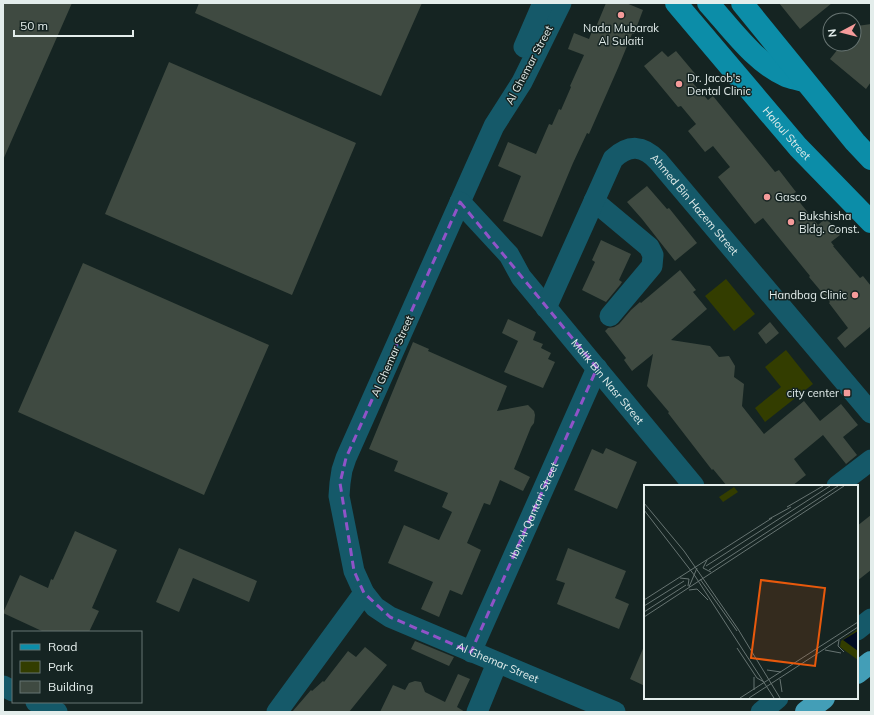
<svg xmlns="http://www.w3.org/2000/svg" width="874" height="715" font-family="Mulish,sans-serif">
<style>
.green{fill:#333d00}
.building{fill:#3f4a41}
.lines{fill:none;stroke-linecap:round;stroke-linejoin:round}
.minor{stroke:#155969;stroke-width:21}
.major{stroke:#0c8da8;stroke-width:22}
.highway{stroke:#439eb7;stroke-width:22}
.marked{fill:none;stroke:#9053c8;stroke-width:3;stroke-dasharray:8 5;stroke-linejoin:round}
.poi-dot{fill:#f59b9a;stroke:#152422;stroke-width:1.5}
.labels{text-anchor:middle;stroke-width:3;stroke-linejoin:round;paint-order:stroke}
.poi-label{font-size:11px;fill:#e3edeb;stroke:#152422;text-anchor:start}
.street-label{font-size:11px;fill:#e3edeb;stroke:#152422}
.inset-road{fill:none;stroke:#677472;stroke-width:1}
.view{fill:#e8590c;fill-opacity:0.15;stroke:#e8590c;stroke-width:2}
.inset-edge{fill:none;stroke:#e3edeb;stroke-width:2}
</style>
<rect width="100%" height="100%" fill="#152422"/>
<path class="green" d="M726,279l29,35 -21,17 -29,-35z
M786,350l27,34 -48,38 -10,-14 26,-21 -16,-20z"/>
<path class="building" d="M3,3h69l-69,157z
M199,3h223l-41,93 -186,-83z
M606,3h20l17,7 -9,24h-2l-14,34 -29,66 -2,-1 -14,30 -31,74 -39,-16 18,-45 -23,-10 10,-24 28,12 13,-30 3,1 7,-16 2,1 10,-23 -1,-1 14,-31 -16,-6 6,-16 15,6 5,-13 2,1z
M779,3h53l-32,26z
M871,24v58l-5,7 -36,-30 12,-15h12v-14l3,-4z
M662,51l6,6 8,-6 21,25 -6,5 17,19 5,-4 62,76 4,-2 17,22 -3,2 25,31 8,-7 14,17 -9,7 3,4h-1l27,32 3,-2 8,10v40l-26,22 -8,-10 11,-10 -19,-25 1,-1 -21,-25 1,-1 -47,-58 -8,6 -37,-47 12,-10 -17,-21 -8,6 -17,-21 8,-7 -15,-18 -3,1 -34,-41z
M169,62l187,81 -64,152 -187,-81z
M647,186l20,23 2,-1 28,35 -22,18 -33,-42 -15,-17z
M601,240l30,14 -12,26 3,2 -2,3 -14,17 -24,-12 13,-28 -3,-2z
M83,263l186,82 -65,150 -186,-83z
M680,270l16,20 -3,2 14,17 -36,31 39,6 9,11 10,-1 6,10 -1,11 10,7 -2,22 22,28 40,-33 16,20 21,-17 17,21 -15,12 14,18 -11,9 -23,-29 -29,24 12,16 -14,11h-65l-14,-17 -1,1 -44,-57 1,-1 -22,-26 6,-32 -21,17 -8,-11 2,-2 -21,-27 3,-3 6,-1 5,-3 12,-14 9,-8 1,1z
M508,319l28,13 -3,8 10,4 -2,4 10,5 -3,6 7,3 -12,26 -39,-16 14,-31 -16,-8z
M770,322l9,11 -13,11 -8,-11z
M413,342l16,7 -1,2 79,35 -10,25 31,-6 6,6 1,4 -1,8 -3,4 -17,42 16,8 -7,14 -23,-11 -10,25 -6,-2 -17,40 14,7 -19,45 -12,-5 -11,27 -18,-8 12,-27 -45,-19 16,-38 35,15 13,-28 -10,-5 6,-14 -54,-22 4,-10 -29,-12z
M606,448l31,14 -20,47 -43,-19 18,-41 11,5z
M871,515v55l-14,11v-55z
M75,531l42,19 -25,58 7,3 -10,21h-45l-41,-19 17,-38 28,13 3,-9 2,1z
M179,548l78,33 -8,21 -56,-24 -14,34 -23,-10z
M568,548l58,23 -11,27 14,6 -10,25 -62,-25 8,-21 -9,-3z
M415,641l39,16 -5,9 -38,-17z
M645,644v42l-15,-7z
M365,647l22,18 -38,47h-57l19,-22 1,1 11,-10 1,1 24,-31 8,6z
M458,674l12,5 -13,28 8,5h-85l13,-27 12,5 4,-7 6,-2 6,1 4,10 20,10z"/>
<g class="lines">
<g class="minor">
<path id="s1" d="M561,3l-39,79 -28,44 -18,40 -130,292 -4,12 -2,13 -1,13 15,75 10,22 11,14 15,10 225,95"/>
<path d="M524,47l19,-44"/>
<path d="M594,201l55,46 4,8 -1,11 -42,50"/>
<path id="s2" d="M460,202l49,53 12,22 173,209"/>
<path id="s3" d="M546,308l67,-149c16,-15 30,-14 45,2l213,252"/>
<path d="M837,486l34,-26"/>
<path d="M857,630l14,-11"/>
<path id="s4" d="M471,652l126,-284"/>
<path d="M3,686l10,5"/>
<path d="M36,702l21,10"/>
<path d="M277,712l87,-119"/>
<path d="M477,712l20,-49"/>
<path d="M761,712l17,-14"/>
</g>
<g class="major">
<path id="s5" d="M676,3l122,144 73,75"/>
<path d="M708,3c22,24 47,60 78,73 5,2 12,3 18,5"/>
<path d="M742,3l113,139 16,17"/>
</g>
<path class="highway" d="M857,673l14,-11
M806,712l18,-14"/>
</g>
<path class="marked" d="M460,202l137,166 -126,284 -81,-35 -26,-24 -10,-22 -14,-88 6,-25z"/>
<g class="poi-dot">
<circle cx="621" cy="15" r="4"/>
<circle cx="679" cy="84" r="4"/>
<circle cx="767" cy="197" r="4"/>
<circle cx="791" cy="222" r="4"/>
<circle cx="855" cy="295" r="4"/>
<rect x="843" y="389" width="8" height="8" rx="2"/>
</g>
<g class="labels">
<g class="poi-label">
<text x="621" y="32" text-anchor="middle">Nada Mubarak<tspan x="621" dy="13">Al Sulaiti</tspan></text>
<text x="687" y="82">Dr. Jacob's<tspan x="687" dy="13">Dental Clinic</tspan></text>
<text x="775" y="201">Gasco</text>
<text x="799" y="220">Bukshisha<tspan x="799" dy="13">Bldg. Const.</tspan></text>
<text x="847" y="299" text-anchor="end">Handbag Clinic</text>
<text x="839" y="397" text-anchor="end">city center</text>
</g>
<g class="street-label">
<text transform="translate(529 65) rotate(-62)" y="4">Al Ghemar Street</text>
<text dy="4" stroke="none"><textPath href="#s5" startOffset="171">Haloul Street</textPath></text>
<text dy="4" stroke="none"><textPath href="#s3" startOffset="272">Ahmed Bin Hazem Street</textPath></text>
<text transform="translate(392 356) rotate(-66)" y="4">Al Ghemar Street</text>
<text dy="4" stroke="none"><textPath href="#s2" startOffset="233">Malik Bin Nasr Street</textPath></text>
<text dy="4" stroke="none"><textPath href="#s4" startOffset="155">Ibn Al Qantari Street</textPath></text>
<text dy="4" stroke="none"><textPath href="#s1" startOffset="796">Al Ghemar Street</textPath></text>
</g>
</g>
<g transform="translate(644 485)">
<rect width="214" height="214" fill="#152422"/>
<path d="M90,2l4,5 -15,10 -4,-5zM214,144v31l-18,-13 1,-6z" fill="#333d00"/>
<path d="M214,146v20l-15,-11z" fill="#000b22"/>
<path class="inset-road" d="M0,18l40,48 54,78 42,69M143,22l36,-21M0,25l51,66 79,122M125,34l22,-12M63,75l-4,8 8,4M62,81l124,-80M65,85l129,-84M36,93l9,1 -1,7M56,94l37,52M45,102l8,-19M45,105l8,-1 11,11M0,115l128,-82M0,121l40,-25M0,127l42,-27M0,132l200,-131M195,155l-1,6 6,6M93,163l20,30 7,4M181,165l16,3M123,185l14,2M110,192v13M136,194l2,13M96,213l118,-76M105,213l109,-71"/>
<path class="view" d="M117,95l64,8 -10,78 -64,-8z"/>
<rect width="214" height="214" class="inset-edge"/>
</g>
<rect width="874" height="715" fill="none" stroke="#e3edeb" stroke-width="8"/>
<rect x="12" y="631" width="130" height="72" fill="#152422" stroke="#677472"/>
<rect x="20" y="644" width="20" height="6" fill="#0c8da8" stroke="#677472"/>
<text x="48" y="651" font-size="12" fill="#e3edeb">Road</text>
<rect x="20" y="661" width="20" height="12" fill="#333d00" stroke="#677472"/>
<text x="48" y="671" font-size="12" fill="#e3edeb">Park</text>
<rect x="20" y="681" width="20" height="12" fill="#3f4a41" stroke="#677472"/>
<text x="48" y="691" font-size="12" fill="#e3edeb">Building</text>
<g transform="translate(842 32) rotate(263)"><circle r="19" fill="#152422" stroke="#677472"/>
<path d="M0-3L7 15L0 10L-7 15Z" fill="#f59b9a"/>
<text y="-6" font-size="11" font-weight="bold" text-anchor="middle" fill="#e3edeb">N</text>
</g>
<path d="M14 30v6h119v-6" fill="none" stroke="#e3edeb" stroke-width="2"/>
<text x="20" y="30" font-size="12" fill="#e3edeb" stroke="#152422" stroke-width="3" paint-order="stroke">50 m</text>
</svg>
